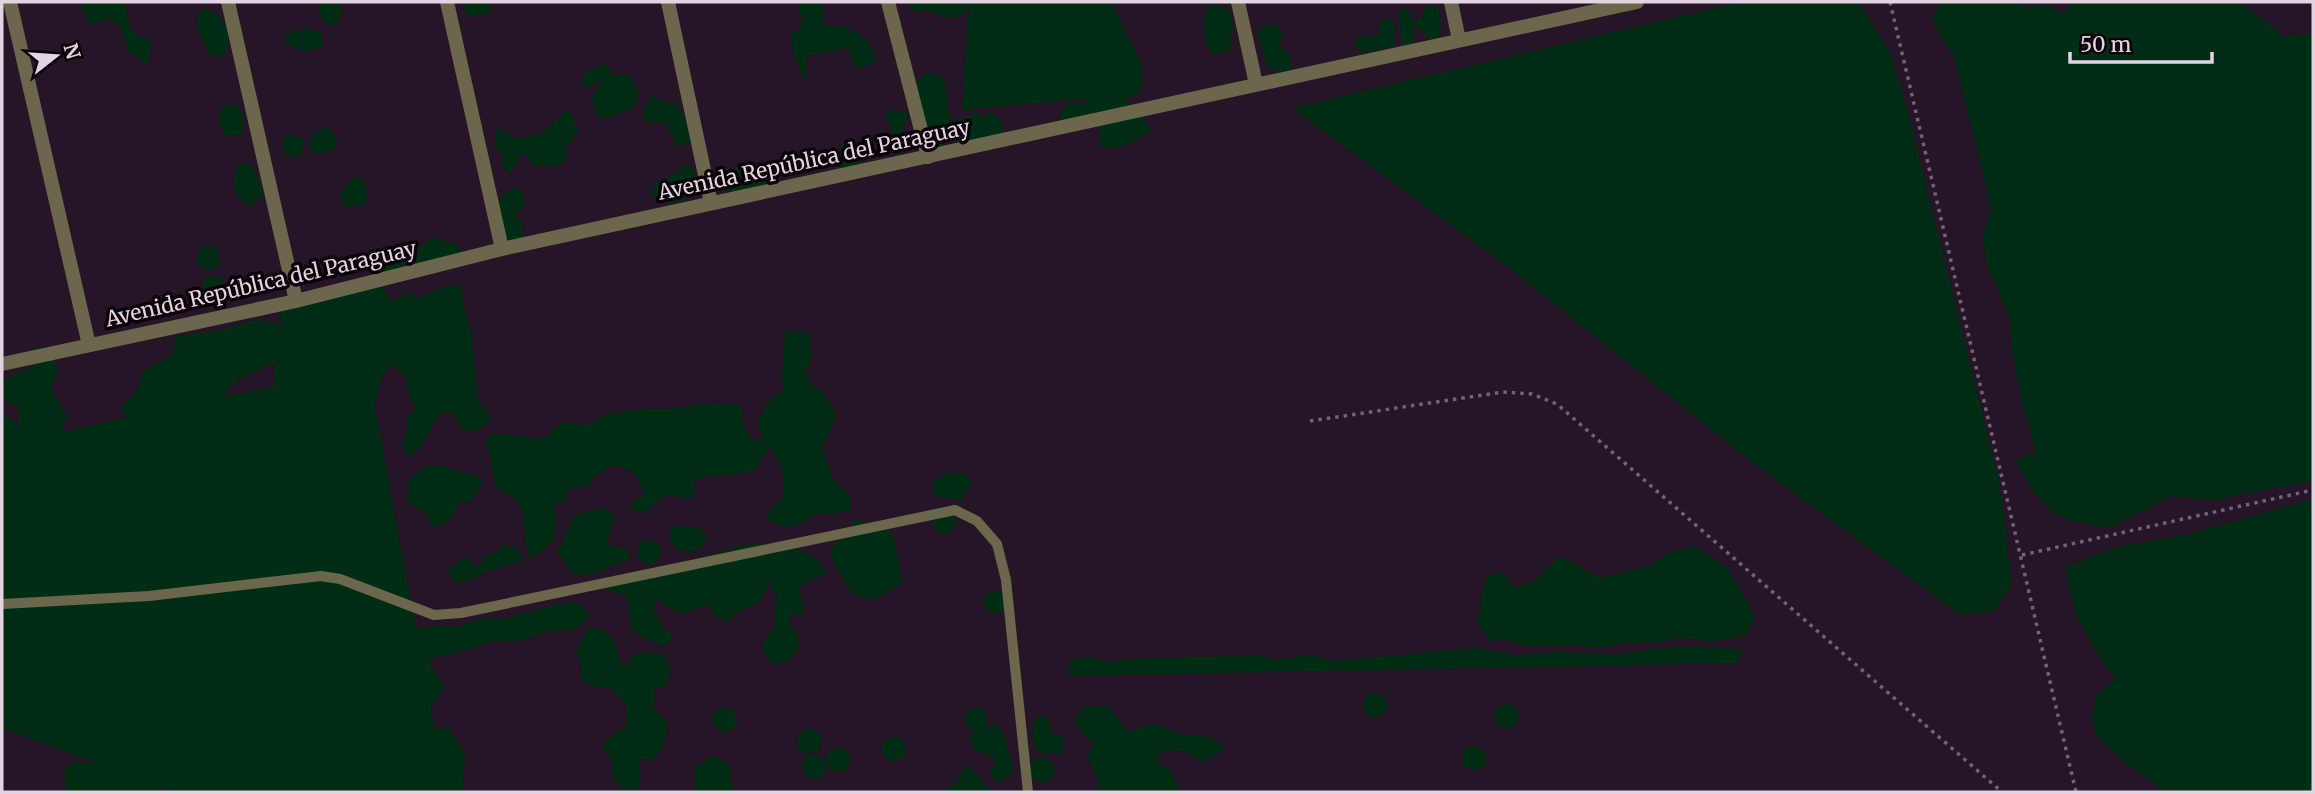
<svg xmlns="http://www.w3.org/2000/svg" width="2315" height="794" font-family="Merriweather,serif">
<style>
.green{fill:#002e14;fill-rule:evenodd}
.lines{fill:none;stroke-linecap:round;stroke-linejoin:round}
.path{stroke:#726372;stroke-width:3.5;stroke-dasharray:3.5 5;stroke-linecap:butt}
.lane{stroke:#6a674d;stroke-width:10}
.street{stroke:#6a674d;stroke-width:14}
.labels{text-anchor:middle;stroke-width:7;stroke-linejoin:round;paint-order:stroke}
.street-label{font-size:21px;fill:#e1d5e1;stroke:#0a040a}
</style>
<rect width="100%" height="100%" fill="#261526"/>
<path class="green" d="M80,2h44l8,30 19,9 -3,24 -19,-13 -9,-25 -11,-9 -20,7z
M322,2h17l3,10 -6,14 -12,-4 -5,-10z
M464,2h25l2,11 -25,4z
M799,2h23l3,24c25,-2 46,10 51,35l-20,8 -9,-21 -41,8 -1,26c-9,-18 -14,-33 -13,-52h7l3,-7z
M909,2h202l31,63 -1,27 -17,7 14,11 13,21c-18,11 -30,20 -51,16v-17l-6,-4h-30l-5,-11 10,-12 12,1 10,-6 -129,12 7,-106 -9,13h-19l-14,-8 -10,3 -8,-5z
M1742,2h116l33,52 19,66 90,367 12,96 -18,28 -33,4 -208,-152 -242,-194 -219,-161z
M1941,2h81l3,7 20,-5 18,9 10,-11h165l29,20 16,15 30,-4v448l-101,19 -40,-4 -64,32 -32,-6 -23,-9 -19,-21 -18,-31 20,-10 -16,-57 -9,-52 -1,-24 -23,-53 -4,-29 8,-27 -6,-29 -30,-120 -23,-40z
M1211,5l18,4 5,21 -4,6 1,8 -3,7 -16,3c-9,-13 -10,-32 -5,-47z
M1431,6l7,2 3,13 -1,14 -4,4h-7l-11,-12h-3l-1,12 -3,6h-9l-3,-32 5,-5 6,5 2,8 10,-3 3,-10z
M205,8c21,10 29,27 19,49l-14,-1 -12,-26 -1,-14z
M1384,18l7,2 5,6 -3,9 2,11 -33,7 -6,-5v-8l4,-4 11,1 9,-3 -2,-6z
M1272,24l8,2 3,9 -4,10 10,9 3,17 -8,2 -16,-5c-5,-10 -4,-19 -11,-29l2,-10z
M307,29l14,4 2,8 -2,7 -18,3 -20,-9 9,-11z
M604,64l9,5 -5,5 22,1 9,18 -5,14 -25,11 -13,-2 -4,-18 12,-21 -12,9 -8,1 -3,-5 3,-8z
M928,72l16,6 6,43 12,-2 14,-7 5,5 12,-4 9,8 2,18 -15,13 -34,-8 -5,-15 -6,16 -9,5 -6,-2 -12,-54 1,-15z
M651,95l13,8 12,1 14,20v17l-11,6 -15,-25 -9,1 -14,-4z
M237,104c7,12 12,21 1,32l-13,-1 -7,-17 4,-12z
M567,108l9,15 2,8 -13,18 2,3 -3,10 -8,4 -24,-1 -4,-10h-8l-9,18 -11,-9 4,-8 -10,-10 3,-19 18,12 27,-5c8,-10 18,-15 25,-26z
M891,109l13,2 4,5 -5,13 3,16 -8,13 -19,-20 12,-3 1,-8 -7,-9z
M328,127l8,10 1,7 -8,9h-17l-2,-12 7,-10z
M292,134l13,7 -4,11 -5,6 -10,-3 -3,-5v-12z
M843,142l14,9 5,7 -10,14 -10,3c-4,-13 -6,-21 1,-33z
M244,161l10,7 10,25 -14,13 -11,-7c-6,-16 -9,-26 5,-38z
M687,163c10,10 13,17 11,31l-14,7 -16,3 -18,-11 7,-12c13,-3 21,-7 30,-18z
M745,166l20,2 2,15 -12,11 -36,-4 -7,-16z
M357,174c8,11 12,17 8,30l-21,3 -4,-14z
M518,188l5,5 2,14 -11,6 9,11 -1,14 -16,2 -12,-33 12,-15z
M433,237l26,9 2,10 -76,23 -6,-7v-12l13,-13 21,5z
M208,245l9,4 3,17 -13,5 -11,-8 4,-14z
M212,275l10,5 3,16 -14,6 -11,-8 4,-14z
M460,285l12,55 6,61 12,14 -1,8 -16,9 -12,-4 -9,-15 -8,-3 -11,14 -11,22 -14,11 -6,-12 5,-12 1,-16 8,-6 -7,-17 -3,-17 -14,-13 -11,15 -6,28 41,222 22,-4 17,2 30,-9 16,1 63,-16 13,-1 13,13 -14,13 -10,3 -15,-1 -33,11h-25l-40,13 -24,4 2,8 14,20 -7,12 -8,5 5,27 14,-2 16,26 -2,38h-287l-14,-5 -2,4 -13,1h-81l-2,-19 8,-12 27,3 -97,-36v-316l16,14 1,-18 -17,-10v-14l13,-11 18,-6 1,-20 16,1 8,23 -7,18 16,26 -6,17 66,-14 -6,-9 17,-20 6,-18 27,-15 6,-20c13,-2 26,-3 39,-5 28,-5 35,-18 65,-5l-1,-17 70,-17 32,-5 8,14 25,-10 -2,10 31,-15zM275,362l-2,25 -50,10 13,-16z
M786,331l23,2 3,24 -7,14 8,15 11,7 12,22 -14,33 12,32 17,17 -2,14 -16,3 -14,-1 -17,10 -17,4 -18,-7 3,-11 14,-12c-1,-17 -1,-39 -15,-49l-14,21 -9,4 -50,5 -3,5 2,9 -2,5 -13,1 -12,-3 -12,6 -9,12 -12,-1 -5,-8 15,-9 -13,-25 -19,-5 -18,11 -5,9 -23,5 -2,13 -11,2 2,19 -2,16 -22,18c-17,-22 7,-55 -36,-70 -5,-17 -3,-30 -11,-46l8,-9 49,6 21,-16 24,2 21,-11 37,-5h24l38,-6 34,2 3,20 8,16 11,-2 -5,-16 12,-24 14,-9 -3,-13z
M444,465l15,7 17,3 7,9 -12,17h-10l-14,22 -14,3 -8,-14 -18,-10 2,-22 17,-14z
M949,472l15,2 8,8 -11,18 -26,-4 -3,-14z
M2313,499v293h-147l-39,-28 -30,-28 -5,-18 4,-22 20,-18 -15,-18 -25,-45 -11,-48 56,-21 65,-11z
M604,508l11,7 -8,29 21,6 2,9 -36,14 -20,1 -18,-23 6,-7 12,-29z
M952,513l4,6 -3,11 -7,4 -11,-4 -3,-11z
M856,519l36,14 11,49 -29,18 -22,-6 -18,-31 -4,-13z
M673,526l26,1 7,9 -3,11 -9,5 -18,-3 -7,-13z
M637 552a12 12 0 1 1 24 0a12 12 0 1 1-24 0Z
M767,543c27,9 45,2 59,30l-28,14 6,18 -1,10 -12,-1 -4,8 10,11 2,15 -11,13 -12,3 -7,-3 -7,-15 4,-10 7,-5 4,-34 -7,-13 -5,5 -5,12 -24,12 -9,8 -10,-3 -10,-13 -27,9 -23,-14 -5,7 12,21 10,10 -10,8 -23,-10 -9,-7 -6,-34 -21,-5v-11l87,-19 48,-14z
M505,544l5,4 6,-1 4,9 6,3c-13,6 -26,8 -39,12 -4,1 -7,4 -10,6 -8,3 -15,5 -24,6l-5,-15 18,-11 12,11 4,-5 -1,-5 17,-6z
M1696,547l31,20 28,50 -9,18 -35,7 -31,-5 -20,5 -40,2 -20,4 -22,-3 -49,1 -23,-6 -15,1 -14,-18 8,-45 18,-6 11,16 19,-6 27,-26 40,22 47,-11 25,-16z
M984 602a11 11 0 1 1 22 0a11 11 0 1 1-22 0Z
M589,627c25,4 25,12 31,35l8,5 3,-12c26,-7 46,-2 35,30l-11,4 -2,20 14,13c1,17 -4,26 -15,38l-14,-2 3,11 -3,21h-15l-11,-15v-14l-9,-12 3,-8 21,-16 -1,-20 -15,-17c-13,1 -22,-2 -32,-12l3,-8 -6,-18z
M1682,646l60,3 -5,14 -668,13v-16l18,-3 23,5 25,-4 127,-2 13,4 34,-5 26,6 140,-13 41,7 42,-3 60,2z
M1363 705a12 12 0 1 1 24 0a12 12 0 1 1-24 0Z
M1495 716a12 12 0 1 1 24 0a12 12 0 1 1-24 0Z
M1108,706l21,27 22,-10 31,11 28,3 16,11 -23,14 -21,-11 -18,-1 -10,10 17,10 9,22h-90l10,-8 -13,-29 8,-11 -10,-7 -10,-16 8,-14z
M977,707l7,3 4,7 -4,12 13,-5c11,14 13,33 16,51l-14,7 -10,-7 7,-12 -10,-9 -12,-5 -6,-13 10,-4 -10,-4 -3,-12 4,-6z
M713 720a12 12 0 1 1 24 0a12 12 0 1 1-24 0Z
M1037,715l10,3 6,17 12,2 -4,17 -19,-1 -8,-6 -2,-16z
M797 741a12 12 0 1 1 24 0a12 12 0 1 1-24 0Z
M882 749a12 12 0 1 1 24 0a12 12 0 1 1-24 0Z
M1462 758a12 12 0 1 1 24 0a12 12 0 1 1-24 0Z
M826 760a12 12 0 1 1 24 0a12 12 0 1 1-24 0Z
M714,755l15,10 3,22 4,5h-38l-2,-3 -1,-23z
M802 767a12 12 0 1 1 24 0a12 12 0 1 1-24 0Z
M1030 770a12 12 0 1 1 24 0a12 12 0 1 1-24 0Z
M967,764l24,28h-50l12,-6z"/>
<g class="lines">
<path class="path" d="M1890,2l186,790
M1310,421l193,-29 29,2 25,10 445,388
M2022,555l291,-65"/>
<path class="lane" d="M2,604l147,-8 172,-20 19,3 94,36 27,-2 494,-103 22,11 20,23 9,36 22,212"/>
<path class="street" d="M10,2l79,343
M228,2l68,299
M447,2l55,247
M668,2l43,201
M888,2l40,155
M1238,2l18,82
M1451,2l8,38
M2,364l294,-63 206,-52 1135,-247"/>
</g>
<g class="labels">
<g class="street-label">
<text transform="translate(814 160) rotate(-12)" y="7">Avenida República del Paraguay</text>
<text transform="translate(261 284) rotate(-13)" y="7">Avenida República del Paraguay</text>
</g>
</g>
<rect width="2315" height="794" fill="none" stroke="#e1d5e1" stroke-width="7"/>
<g transform="translate(56 56) rotate(73)" stroke="#0a040a" stroke-width="5" paint-order="stroke">
<path d="M0-5L12 26L0 18L-12 26Z" fill="#e1d5e1"/>
<text y="-10" font-size="19" font-weight="bold" text-anchor="middle" fill="#e1d5e1">N</text>
</g>
<path d="M2070 52v10h142v-10" fill="none" stroke="#e1d5e1" stroke-width="3.5"/>
<text x="2080" y="52" font-size="21" fill="#e1d5e1" stroke="#0a040a" stroke-width="5" paint-order="stroke">50 m</text>
</svg>
